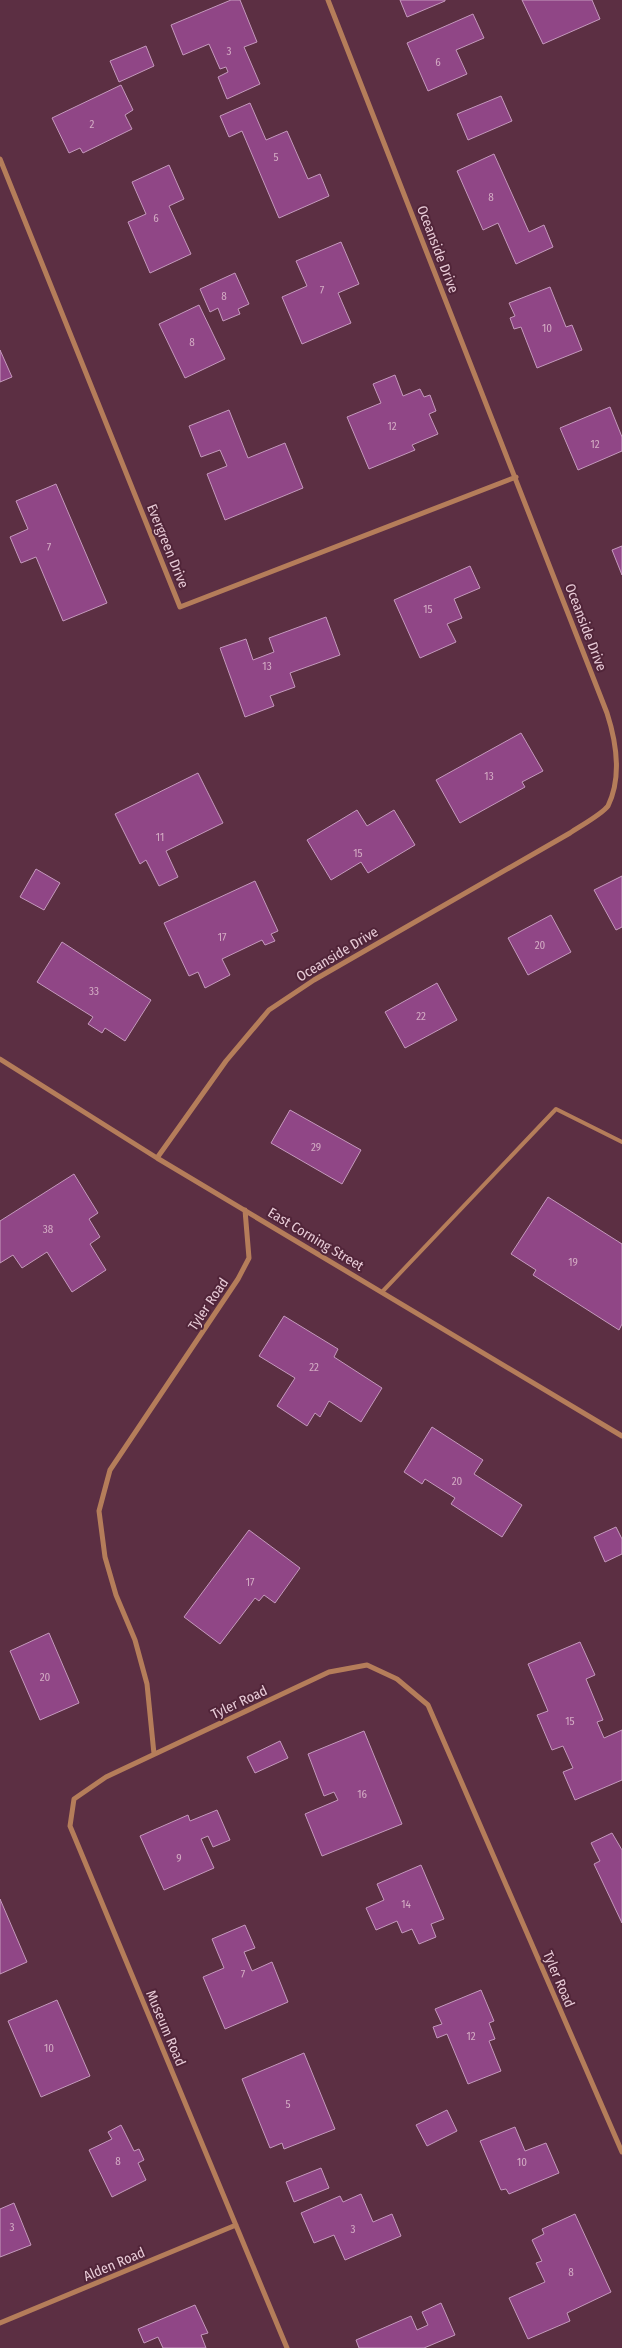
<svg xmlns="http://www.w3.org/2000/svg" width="622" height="2348" font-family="'Fira Sans Condensed',sans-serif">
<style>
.building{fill:#904686;stroke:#c599bd}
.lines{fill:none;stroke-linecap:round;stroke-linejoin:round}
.lane{stroke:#b57d5a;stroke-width:4}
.street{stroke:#b57d5a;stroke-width:5}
.labels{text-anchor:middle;stroke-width:4;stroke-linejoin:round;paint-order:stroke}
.number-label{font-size:11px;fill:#d2aac3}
.street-label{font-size:14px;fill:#e8cbd7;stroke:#512539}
</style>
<rect width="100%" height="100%" fill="#5c2f43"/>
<path class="building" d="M231,0h9l17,42 -13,5 16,37 -33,15 -9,-22 10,-5 -2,-5 -6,2 -11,-25 -26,11 -12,-30z
M400,0h45v1l-38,16z
M522,0h70l8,19 -57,25z
M473,14l11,24 -28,12 11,24 -39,17 -21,-48z
M146,46l8,20 -35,16 -9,-21z
M121,85l12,25 -8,5 7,14 -49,24 -3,-5 -11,5 -17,-35z
M501,96l11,25 -44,19 -11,-26z
M250,103l16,37 21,-9 21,48 12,-5 9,22 -50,22 -37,-87 -13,6 -9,-21z
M494,154l35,78 15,-7 9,22 -37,17 -18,-41 -15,7 -26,-59z
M169,165l15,34 -15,7 22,48 -41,19 -22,-51 18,-8 -14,-32z
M341,242l18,42 -21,9 13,30 -49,21 -20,-47 25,-11 -11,-25z
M235,273l14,31 -11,5 2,5 -17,7 -5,-13 -8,4 -10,-23z
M550,287l16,40 6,-2 10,25 -45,18 -16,-41 -7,2 -4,-11 5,-2 -6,-13z
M199,305l26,54 -40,19 -26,-54z
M0,350l12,27 -12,5z
M395,375l8,21 17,-7 4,8 6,-2 6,16 -7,3 9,20 -26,11 3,5 -46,19 -22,-52 34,-14 -8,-19z
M610,407l12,30v14l-44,19 -18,-42z
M229,410l19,48 37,-15 18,45 -78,32 -18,-46 20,-8 -7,-16 -19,7 -12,-31z
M56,484l51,119 -44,18 -27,-64 -15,6 -11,-26 18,-8 -12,-28z
M622,546v29l-10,-25z
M470,566l10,22 -26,11 8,19 -15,6 9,18 -36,16 -26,-58z
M326,617l14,38 -50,18 5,14 -25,9 4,10 -29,11 -25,-69 26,-9 7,21 21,-8 -5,-14z
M521,733l22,38 -21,11 3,5 -65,36 -24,-43z
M198,773l25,50 -57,28 12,26 -19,9 -13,-26 -6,4 -25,-50z
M357,810l10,16 27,-16 21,35 -47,28 -7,-11 -30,18 -24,-40z
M36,869l24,14 -16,27 -24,-13z
M622,876v51l-6,3 -22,-40z
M255,881l23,50 -7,3 4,7 -10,4 -3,-5 -40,19 8,16 -25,13 -7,-16 -9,4 -25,-53z
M551,915l20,37 -43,23 -20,-37z
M62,942l89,58 -26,41 -20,-13 -3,5 -14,-9 5,-7 -56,-35z
M437,983l20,37 -52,28 -20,-36z
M290,1110l71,40 -19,34 -71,-41z
M74,1174l24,39 -9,6 11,18 -10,7 16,26 -34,22 -25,-40 -25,16 -9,-13 -13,8v-42z
M548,1197l74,47v80l-3,6 -86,-55 3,-5 -25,-16z
M284,1316l54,33 -4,8 48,31 -21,34 -32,-21 -9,16 -5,-4 -8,13 -30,-20 18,-28 -36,-22z
M432,1427l51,33 -9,14 48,31 -20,32 -51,-33 4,-6 -30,-19 -3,5 -18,-12z
M616,1527l6,12v15l-17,8 -11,-25z
M249,1530l51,38 -25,35 -11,-8 -5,6 -4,-3 -35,46 -36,-27z
M49,1633l30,70 -39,17 -30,-69z
M580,1642l15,33 -9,4 17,41 -6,2 7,16 18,-8v50l-47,20 -12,-28 10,-4 -10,-22 -11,4 -15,-35 11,-4 -20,-47z
M364,1731l38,93 -80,32 -17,-42 33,-14 -4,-8 -10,4 -16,-42z
M280,1741l8,17 -33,15 -8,-16z
M217,1810l13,30 -17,7 -5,-11 -7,3 13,29 -50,22 -24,-54 48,-21 2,6z
M612,1833l10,17v73l-28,-59 6,-3 -9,-18z
M421,1865l23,54 -13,5 5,13 -17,7 -7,-15 -10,4 -5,-12 -21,9 -10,-22 18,-8 -7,-16z
M0,1899l27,63 -27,12z
M245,1925l10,23 -11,4 8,19 20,-9 16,40 -63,27 -22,-52 21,-9 -12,-29z
M481,1990l13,31 -5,2 6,16 -6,2 12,30 -33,13 -21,-50 -10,4 -4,-11 9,-3 -7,-15z
M57,2000l33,76 -49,21 -33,-76z
M304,2053l31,76 -51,20 -2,-6 -12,5 -28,-69z
M447,2110l10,21 -30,15 -11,-21z
M121,2125l13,26 5,-2 5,11 -6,3 8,17 -34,17 -23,-47 23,-11 -4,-7z
M515,2127l10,24 21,-8 13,30 -50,21 -3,-5 -5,1 -21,-49z
M321,2168l8,20 -35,14 -8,-20z
M361,2194l12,28 19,-8 9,22 -56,24 -11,-25 -20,8 -13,-30 39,-17 3,6z
M14,2203l17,42 -31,12v-48z
M575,2214l36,78 -44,21 3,8 -42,18 -19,-41 36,-16 -9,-19 6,-2 -10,-21 12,-6 -2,-5z
M441,2303l14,32 -31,13h-65l-3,-8 55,-24 6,14 11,-5 -6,-13z
M195,2305l13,28 -7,2 5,13h-43l-5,-11 -14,6 -6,-14z"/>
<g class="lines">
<path class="lane" d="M382,1292l174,-183 66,33"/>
<path class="street" d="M0,159l180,448 336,-130
M0,1059l157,99 465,278
M157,1158l69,-97 43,-51 45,-30 256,-147c10,-7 31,-18 38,-27 14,-29 9,-62 -1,-93l-279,-713
M154,1754l-7,-70 -12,-44 -19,-45 -11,-38 -6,-46 11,-41 128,-191 11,-21 -4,-48
M0,2323l236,-98
M287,2348l-217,-522 4,-27 32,-22 223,-105 38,-7 30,14 31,26 194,447"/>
</g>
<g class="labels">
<g class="number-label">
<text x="229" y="55">3</text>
<text x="438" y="66">6</text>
<text x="92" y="128">2</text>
<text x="276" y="161">5</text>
<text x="491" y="201">8</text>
<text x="156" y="222">6</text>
<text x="322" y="294">7</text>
<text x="224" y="300">8</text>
<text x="547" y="332">10</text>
<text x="192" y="346">8</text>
<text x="392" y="430">12</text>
<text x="595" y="448">12</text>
<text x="49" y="551">7</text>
<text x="428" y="613">15</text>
<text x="267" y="670">13</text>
<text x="489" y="780">13</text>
<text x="160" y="841">11</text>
<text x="358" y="857">15</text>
<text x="222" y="941">17</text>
<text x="540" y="949">20</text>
<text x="94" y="995">33</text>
<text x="421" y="1020">22</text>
<text x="316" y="1151">29</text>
<text x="48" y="1233">38</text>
<text x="573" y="1266">19</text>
<text x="314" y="1371">22</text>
<text x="457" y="1485">20</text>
<text x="250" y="1586">17</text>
<text x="45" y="1681">20</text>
<text x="570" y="1725">15</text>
<text x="362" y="1798">16</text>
<text x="179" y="1862">9</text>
<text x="406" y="1908">14</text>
<text x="243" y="1978">7</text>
<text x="471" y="2040">12</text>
<text x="49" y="2052">10</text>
<text x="288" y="2108">5</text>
<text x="118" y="2165">8</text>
<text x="522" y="2166">10</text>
<text x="12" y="2231">3</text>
<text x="353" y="2233">3</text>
<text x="571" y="2276">8</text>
</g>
<g class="street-label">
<text transform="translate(438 249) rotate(69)" y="5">Oceanside Drive</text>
<text transform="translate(168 546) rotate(68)" y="5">Evergreen Drive</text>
<text transform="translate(586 627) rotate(69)" y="5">Oceanside Drive</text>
<text transform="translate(337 954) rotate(-31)" y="5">Oceanside Drive</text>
<text transform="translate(316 1239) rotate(31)" y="5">East Corning Street</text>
<text transform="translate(208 1304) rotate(-56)" y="5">Tyler Road</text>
<text transform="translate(239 1702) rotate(-25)" y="5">Tyler Road</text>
<text transform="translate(559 1979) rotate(67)" y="5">Tyler Road</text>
<text transform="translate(166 2028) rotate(67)" y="5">Museum Road</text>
<text transform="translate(114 2264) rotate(-23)" y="5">Alden Road</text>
</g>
</g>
</svg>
